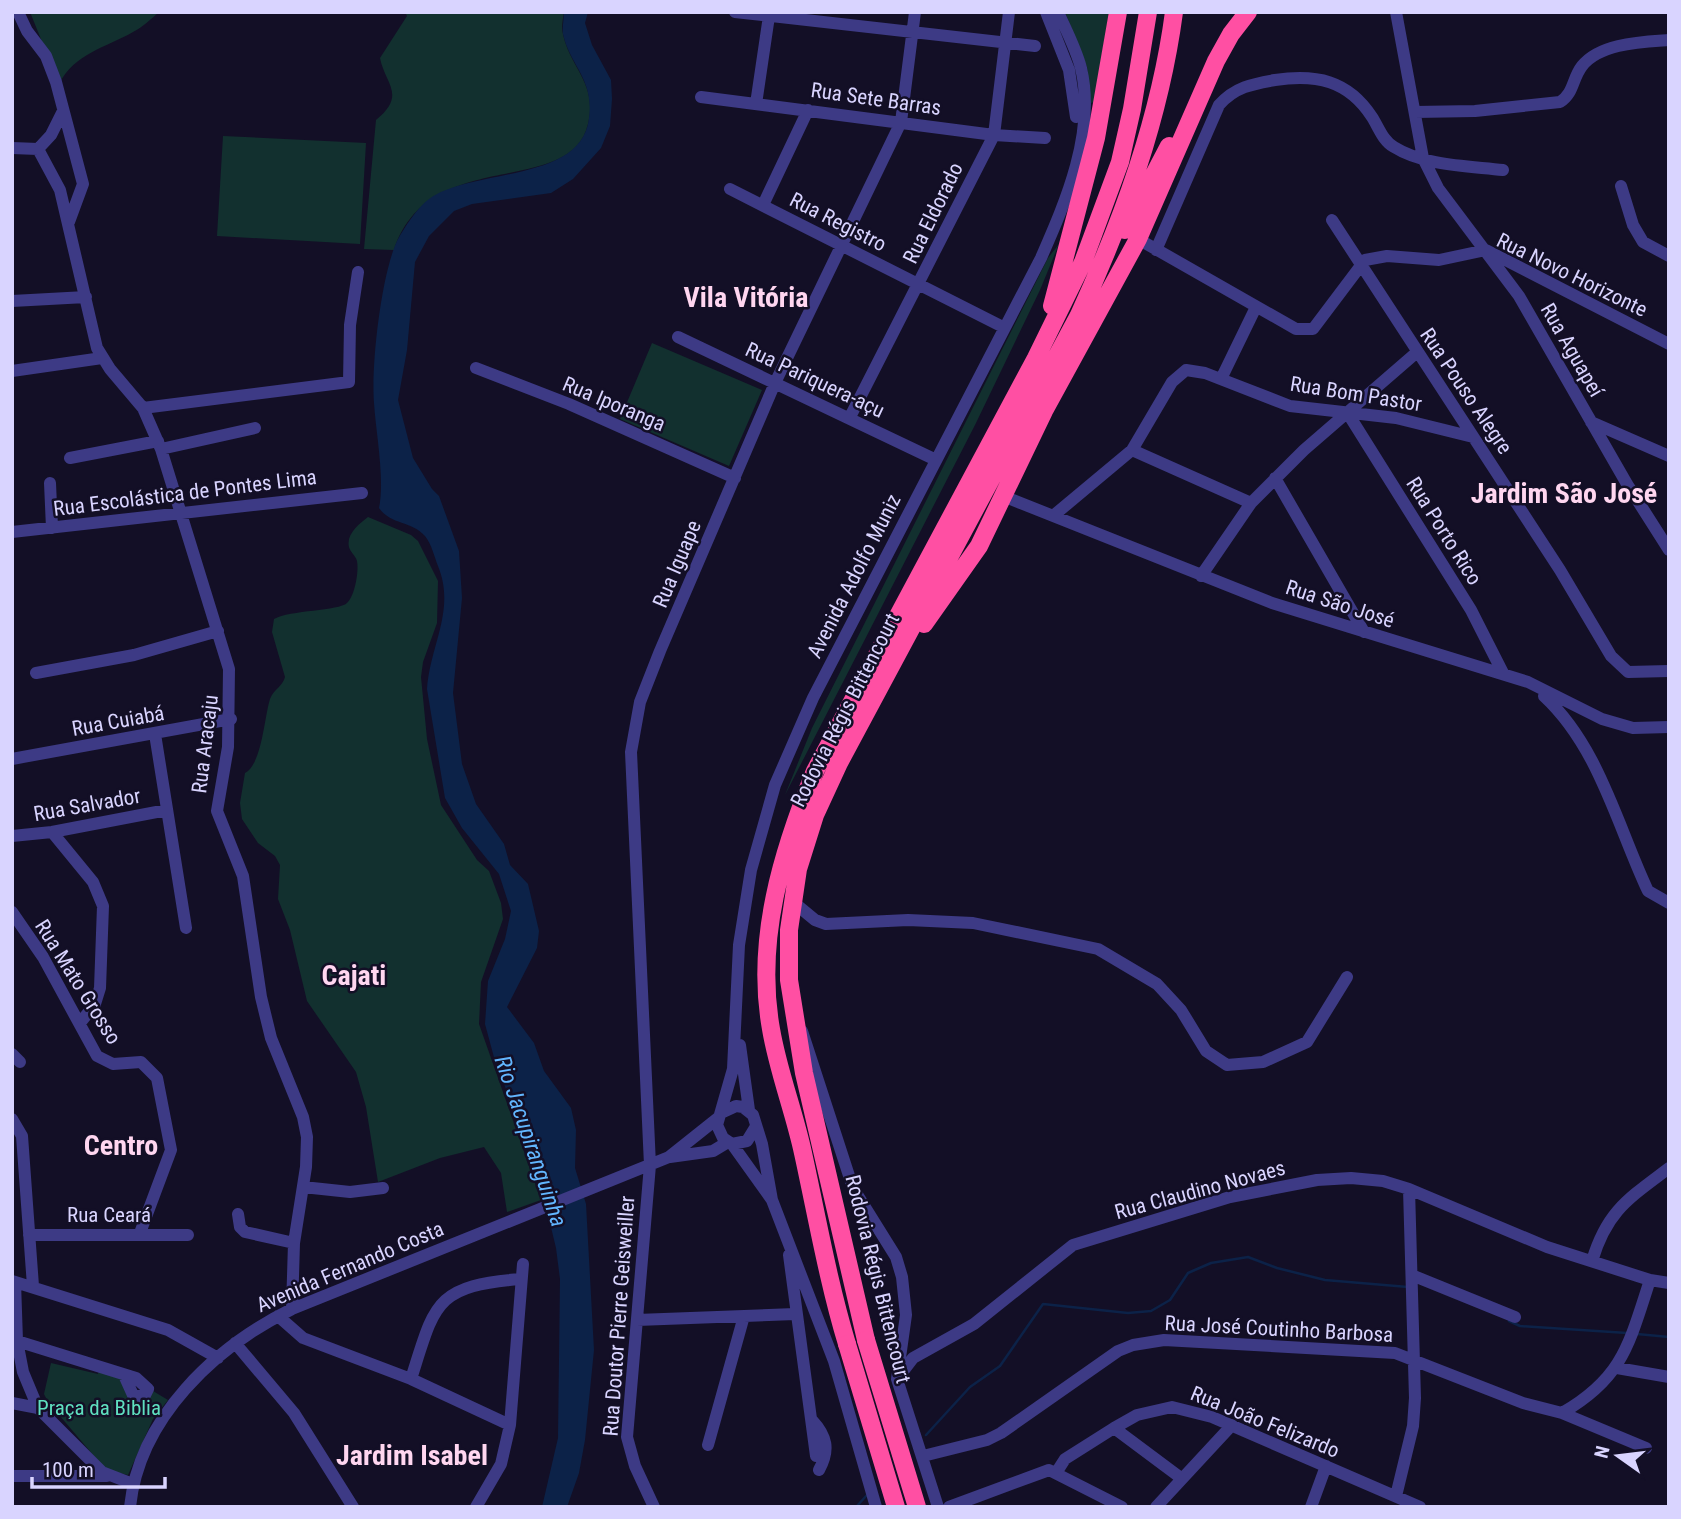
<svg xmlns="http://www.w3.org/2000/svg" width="1681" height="1519" font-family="'Roboto Condensed',sans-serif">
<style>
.green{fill:#12302f}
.water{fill:#0c2248}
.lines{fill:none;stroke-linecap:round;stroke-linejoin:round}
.stream{stroke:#0c2248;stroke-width:2.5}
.minor{stroke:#3d3a85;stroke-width:12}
.highway{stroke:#ff4fa3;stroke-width:18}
.highway-bridge{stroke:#ff4fa3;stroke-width:18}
.labels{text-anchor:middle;stroke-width:5;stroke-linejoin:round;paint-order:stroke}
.street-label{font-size:21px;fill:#d9d4ff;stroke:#130f26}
.park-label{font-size:21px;fill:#5fe0c0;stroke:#130f26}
.water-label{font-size:23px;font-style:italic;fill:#62b6ff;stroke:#130f26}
.district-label{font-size:28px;font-weight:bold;fill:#ffd6f0;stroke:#130f26}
</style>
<rect width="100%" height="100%" fill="#130f26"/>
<path class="green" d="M30,12h129c-8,7 -16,15 -26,20 -28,16 -58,21 -74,52z
M405,12h159c-1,7 -3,15 -1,22 7,34 35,50 25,90 -17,75 -160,20 -194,126l-30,-1 12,-129c31,-25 9,-36 4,-62l27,-42z
M1065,12h44l-15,90 -3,1 -4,-36z
M223,136l143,7 -6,101 -143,-8z
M1059,244l-19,46 -65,135 -190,370 27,-67 236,-470z
M652,343l110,47 -33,76 -109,-47z
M368,517l43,18 7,6 20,40 -1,42 -14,39 -2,15 6,62 14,66 36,55 12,11 12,32 2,16 -22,63 -2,42 62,176 -34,12 -6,-39 -17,-26 -44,11 -62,24 -12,-75 -10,-35 -49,-71 -17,-71 -12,-31 2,-34 -5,-9 -17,-13 -16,-24 -2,-16 5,-30c17,-9 19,-54 25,-74 4,-10 13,-13 15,-22l-13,-45 2,-13c16,-9 65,-8 73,-16 8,-7 12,-32 10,-42 -1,-5 -7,-9 -8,-14 -3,-13 10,-23 19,-30z
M51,1363l47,11 1,-5 24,9 8,21 11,7 11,-15 15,9 -15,19 -25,56 -22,-5 -58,-68 -4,-8z"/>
<path class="water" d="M588,12l-3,11 7,22 19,35 1,19 -2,27 -9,22 -28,31 -22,14 -79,11 -18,7 -25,25 -14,26 -8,88 -9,50 15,58 19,31 7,7 20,55 3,47 -9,95 9,71 14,40 28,40 6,21 18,19 11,47 -2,17 -30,59 27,36 10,28 27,37 5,22 -1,38 11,36 8,146 -9,90 -6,33 -12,34h-25l16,-69 2,-159 -4,-31 -19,-79 -42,-108 -10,-37 3,-43 17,-42 6,-28 -12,-37 -37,-46 -17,-30 -18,-109c3,-44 29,-79 11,-123 -4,-10 -6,-21 -13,-30 -13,-15 -34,-11 -46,-28 6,-29 -3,-74 -5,-105 -3,-38 7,-127 23,-162 7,-13 20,-33 32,-42 43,-31 153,-16 160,-81 5,-40 -19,-52 -26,-84 -1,-7 1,-15 1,-21z"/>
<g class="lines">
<path class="stream" d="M1509,1321l11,5 107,7
M1637,1334l32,3
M926,1435l44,-48 30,-21 43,-62 85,9 23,-2 19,-11 18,-27 23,-10 37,-6 29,11 48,12 83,7
M856,1507l11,-12"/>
<path class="minor" d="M18,12l9,19 19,25 10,26 27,102 -14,38
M735,12l300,34
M1046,12l23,58 7,47
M1396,12l27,146 15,30 81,108 108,188 42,66
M701,97l293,38 51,3
M756,104l13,-88
M1415,112l60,-1 85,-9c14,-9 12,-23 22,-36 18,-23 60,-24 87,-26
M12,148l26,1 22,41 37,158 13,21 33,39 18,41 68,220 -1,78 -11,64 26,65 18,121 10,41 32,79 4,20 -1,30 -12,76 -2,66
M38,149l13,-14 11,-22
M1621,186l12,39 10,17 26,14
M730,189l273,138
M763,205l45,-95
M1332,220l228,350 51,86 17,16 41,-1
M1138,239l158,90h17l52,-69 22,-4 52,4 47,-10 183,94
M1156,250l63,-145c16,-18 33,-21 56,-25 41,-6 73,0 97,37 7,11 11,24 22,30 30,19 75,19 109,23
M12,301l74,-4
M678,337l256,122
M476,368l93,36 166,74
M12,371l90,-13
M1221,379l35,-72
M143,408l206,-26 1,-57 8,-53
M1347,412l124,198 32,63
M850,417l144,-282 15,-123
M1591,422l78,34
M161,449l94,-21
M1132,450l119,53
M70,458l88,-17
M1275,478l89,154
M50,483l2,45
M1003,496l269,107 256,79 74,37 31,9 36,-1
M1053,516l79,-66 40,-68 14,-12 19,3 85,33 106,12 77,19
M12,532l350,-39
M1201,576l50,-73 53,-53 112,-97
M36,673l98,-18 84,-24
M1544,696c55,51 73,129 104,195l21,12
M155,734l31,194
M12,759l219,-40
M52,832l41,50 10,24 -3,82 -5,16 -15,19
M12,836l40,-4 115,-22
M792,901l23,19 11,4 82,-4 65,3 125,26 59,35 24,26 25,41 21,14 36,-3 44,-20 40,-65
M12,912l31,45 54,99 16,8 28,-2 16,16 14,72 -31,83
M802,1031l51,157 43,69 6,20 4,38 -9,64 41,128
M740,1045l9,65
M12,1054l8,8
M723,1112l13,-6 7,1 10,8 9,29 10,56 62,161 42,146
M12,1119l10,17 11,150
M732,1144l15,-3 8,-13
M670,1157l43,-6 15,-9
M303,1187l47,5 33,-4
M772,1200l-40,-56 -9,-6 -6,-13 16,-56 6,-124 12,-75 24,-85 38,-87 228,-440c25,-57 55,-126 40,-190 -5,-19 -15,-38 -23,-56
M238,1214l2,13 5,5 49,11
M29,1235h159
M789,1255l27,201
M1592,1261c15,-50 36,-62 77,-93
M1414,1276l101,41
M12,1281l156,49 50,28
M15,1282l2,59 6,31 15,36 64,64 31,12
M278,1316l25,22 108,41 99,46 -9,39 -25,43
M637,1320l158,-6
M17,1341l119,37 12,11 -4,8 -11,-2 -9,-20
M235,1343l59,70 59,94
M1617,1368l52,9
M411,1379c24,-75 23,-93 109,-100
M897,1379l16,-21 61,-34 99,-79 157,-48 87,-17 34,-2 32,3 26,8 138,58 103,33 19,3
M12,1403l26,5
M1562,1413c61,-35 67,-69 88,-133
M812,1420c15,16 18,30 7,50
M510,1425l13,-161
M1114,1428l67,50
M708,1445l36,-129
M923,1456l64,-16 14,-7 117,-82 15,-6 31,-5 231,13 128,50 39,10 84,35
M1056,1473l9,-14 49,-31 23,-13 35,-8 40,10 208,90
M12,1476h95
M1396,1496l17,-70 2,-28 -6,-209
M130,1507c9,-89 85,-160 162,-198l377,-152 49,-39
M654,1507l-19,-41 -8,-29 23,-272 -19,-413 9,-50 20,-51 115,-268 126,-261 14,-110
M949,1507l100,-37 73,37
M1156,1507l76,-82
M1311,1507l15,-41"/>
<path class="highway" d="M1125,230l44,-84
M1052,306l44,-168 22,-126
M924,624l55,-78 65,-135 94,-172 78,-178 15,-27 17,-22
M866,1340l-62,-267 -15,-93v-50l9,-61 17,-54 24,-52 240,-448c44,-96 81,-197 95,-303
M847,1344c-19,-63 -30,-127 -44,-191 -9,-42 -25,-82 -32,-124 -16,-89 11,-177 44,-258l221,-413 47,-96 37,-100 12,-53 16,-97"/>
<path class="highway-bridge" d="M866,1340l51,167
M847,1344l49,163"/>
</g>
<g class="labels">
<g class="street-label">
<text transform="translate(876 99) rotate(8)" y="7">Rua Sete Barras</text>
<text transform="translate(933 213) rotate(-64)" y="7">Rua Eldorado</text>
<text transform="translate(838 222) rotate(27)" y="7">Rua Registro</text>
<text transform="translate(1572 275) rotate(26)" y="7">Rua Novo Horizonte</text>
<text transform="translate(1572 350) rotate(60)" y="7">Rua Aguapeí</text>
<text transform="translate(815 380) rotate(25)" y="7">Rua Pariquera-açu</text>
<text transform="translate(1466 391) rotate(56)" y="7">Rua Pouso Alegre</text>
<text transform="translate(1356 394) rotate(9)" y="7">Rua Bom Pastor</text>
<text transform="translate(614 404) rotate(23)" y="7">Rua Iporanga</text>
<text transform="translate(185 493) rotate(-7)" y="7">Rua Escolástica de Pontes Lima</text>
<text transform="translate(1444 531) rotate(58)" y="7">Rua Porto Rico</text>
<text transform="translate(677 564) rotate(-67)" y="7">Rua Iguape</text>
<text transform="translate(854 576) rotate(-63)" y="7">Avenida Adolfo Muniz</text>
<text transform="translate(1340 604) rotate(18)" y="7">Rua São José</text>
<text transform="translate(845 710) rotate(-63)" y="7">Rodovia Régis Bittencourt</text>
<text transform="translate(118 721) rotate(-10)" y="7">Rua Cuiabá</text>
<text transform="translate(205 744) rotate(-83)" y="7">Rua Aracaju</text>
<text transform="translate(87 805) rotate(-10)" y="7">Rua Salvador</text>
<text transform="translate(78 982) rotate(58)" y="7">Rua Mato Grosso</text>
<text transform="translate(1200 1190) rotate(-15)" y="7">Rua Claudino Novaes</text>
<text x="109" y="1222">Rua Ceará</text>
<text transform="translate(350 1267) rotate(-23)" y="7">Avenida Fernando Costa</text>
<text transform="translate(878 1279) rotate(76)" y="7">Rodovia Régis Bittencourt</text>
<text transform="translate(619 1316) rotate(-86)" y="7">Rua Doutor Pierre Geisweiller</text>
<text transform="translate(1279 1329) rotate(3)" y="7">Rua José Coutinho Barbosa</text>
<text transform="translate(1265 1422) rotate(22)" y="7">Rua João Felizardo</text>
</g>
<g class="park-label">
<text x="99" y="1415">Praça da Biblia</text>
</g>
<g class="water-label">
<text transform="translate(531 1141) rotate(71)" y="8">Rio Jacupiranguinha</text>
</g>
<g class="district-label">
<text x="746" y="307">Vila Vitória</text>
<text x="1564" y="503">Jardim São José</text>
<text x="354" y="985">Cajati</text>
<text x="121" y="1155">Centro</text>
<text x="412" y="1465">Jardim Isabel</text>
</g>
</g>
<rect width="1681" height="1519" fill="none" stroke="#d9d4ff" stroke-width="28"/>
<g transform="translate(1618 1456) rotate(284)" stroke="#130f26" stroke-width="5" paint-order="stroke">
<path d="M0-5L12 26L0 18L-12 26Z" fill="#d9d4ff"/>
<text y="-10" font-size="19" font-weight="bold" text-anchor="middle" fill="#d9d4ff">N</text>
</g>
<path d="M32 1477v10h133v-10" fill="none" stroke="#d9d4ff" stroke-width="3.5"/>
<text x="42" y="1477" font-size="21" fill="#d9d4ff" stroke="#130f26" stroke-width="5" paint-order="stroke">100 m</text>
</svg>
